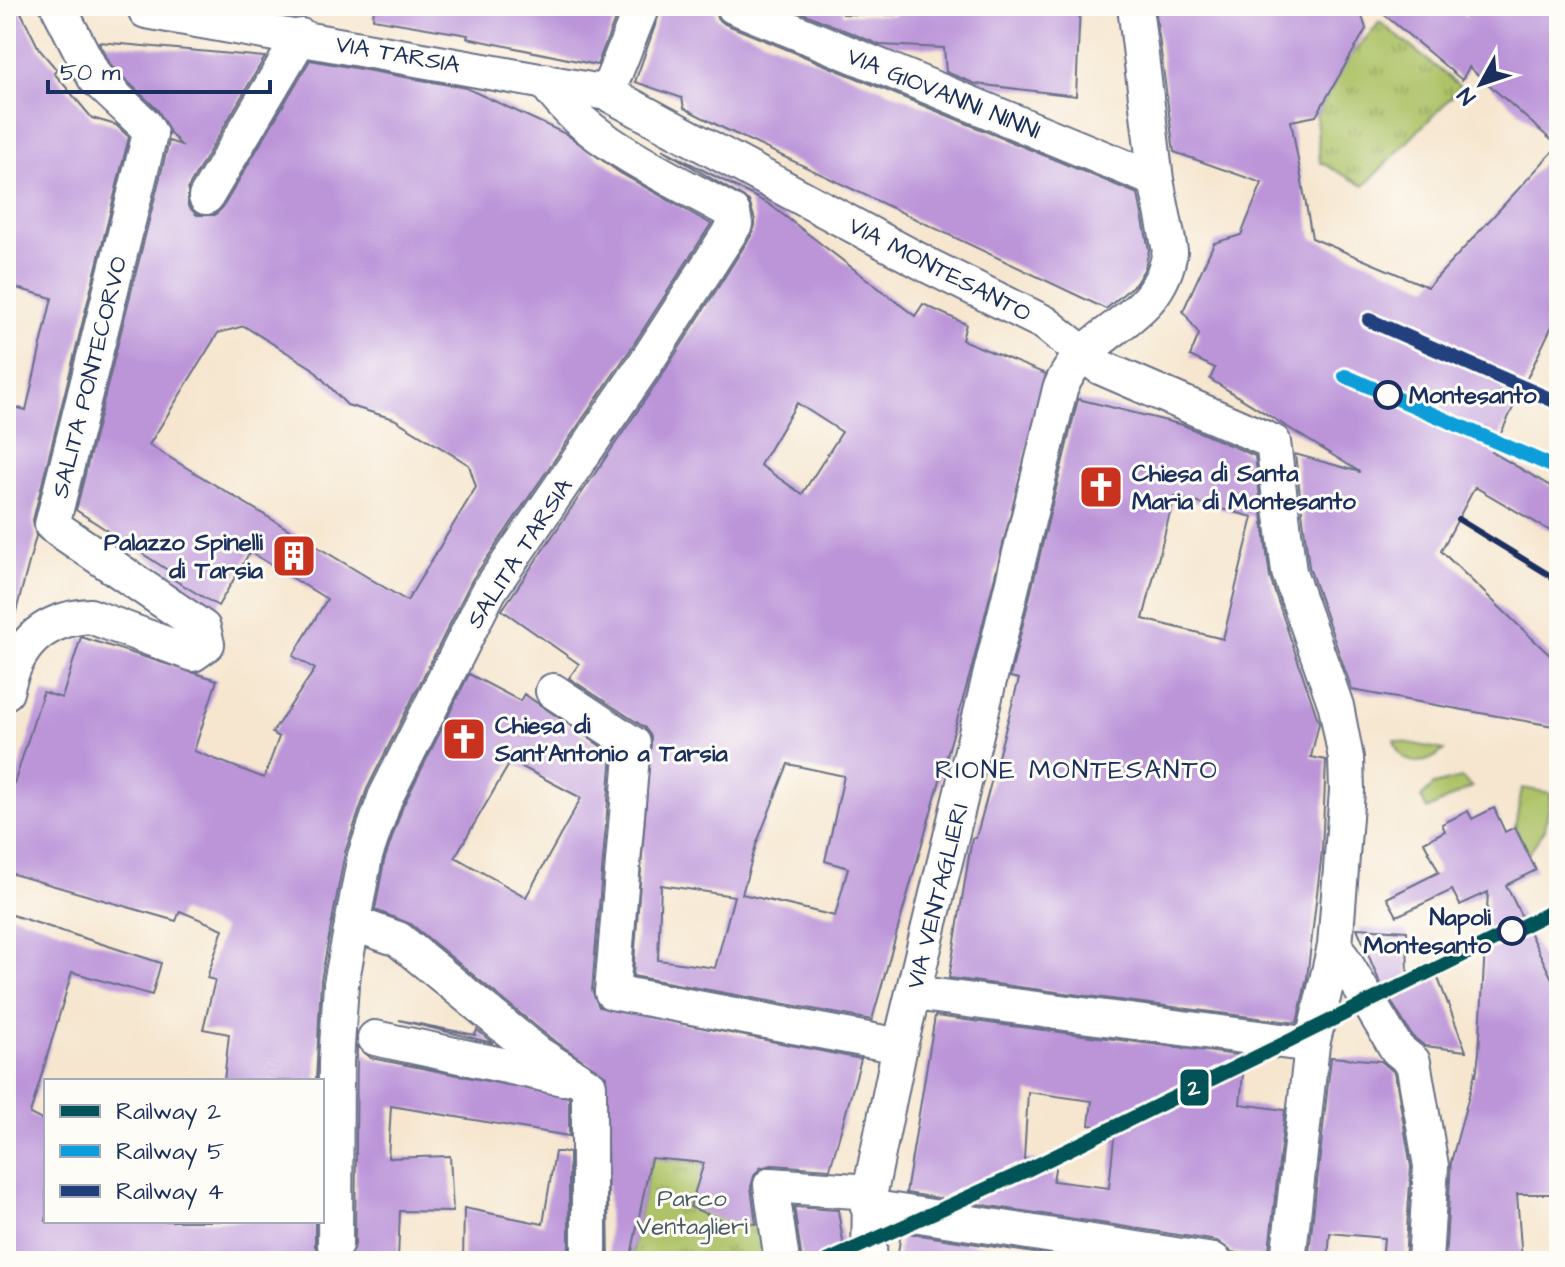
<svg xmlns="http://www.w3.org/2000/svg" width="1565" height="1267" font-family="'Architects Daughter',sans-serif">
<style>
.green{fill:#aec368;stroke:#647963;stroke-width:2}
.park{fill:url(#park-tufts);stroke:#647963;stroke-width:2}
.building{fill:#bc95d9;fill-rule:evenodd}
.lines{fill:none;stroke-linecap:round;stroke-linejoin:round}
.minor-casing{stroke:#686f86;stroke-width:38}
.minor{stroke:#fff;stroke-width:34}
.rail{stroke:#1b2f5e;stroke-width:6}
.rail-1-casing{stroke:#fdfcf7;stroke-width:20}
.rail-2-casing{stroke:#fdfcf7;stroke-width:20}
.rail-3-casing{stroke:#fdfcf7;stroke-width:20}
.rail-1{stroke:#025257;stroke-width:14}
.rail-2{stroke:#0a9eda;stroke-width:14}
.rail-3{stroke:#203f7d;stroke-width:14}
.stop-dot{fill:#fdfcf7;stroke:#1b2f5e;stroke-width:4}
.labels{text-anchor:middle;stroke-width:6;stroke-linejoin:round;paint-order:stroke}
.street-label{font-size:24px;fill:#1b2f5e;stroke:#fdfcf7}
.stop-label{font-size:24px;font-weight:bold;fill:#1b2f5e;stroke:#fdfcf7;text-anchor:start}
.poi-label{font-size:24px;font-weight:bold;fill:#1b2f5e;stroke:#fdfcf7;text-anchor:start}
.park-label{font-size:24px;fill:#475b61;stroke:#fdfcf7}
.neighbourhood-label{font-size:26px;letter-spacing:2px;fill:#1b2f5e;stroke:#fdfcf7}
.line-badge{stroke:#fdfcf7;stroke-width:3}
.badge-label{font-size:22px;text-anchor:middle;font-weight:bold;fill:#fff}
</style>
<defs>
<pattern id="park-tufts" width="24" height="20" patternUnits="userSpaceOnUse" patternTransform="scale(2)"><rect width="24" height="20" fill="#aec368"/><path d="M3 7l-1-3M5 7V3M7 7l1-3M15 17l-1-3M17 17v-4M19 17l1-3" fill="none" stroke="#8d9f59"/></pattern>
</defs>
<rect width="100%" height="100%" fill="#fdfcf7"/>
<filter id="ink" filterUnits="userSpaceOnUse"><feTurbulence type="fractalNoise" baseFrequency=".0125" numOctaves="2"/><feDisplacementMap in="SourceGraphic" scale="16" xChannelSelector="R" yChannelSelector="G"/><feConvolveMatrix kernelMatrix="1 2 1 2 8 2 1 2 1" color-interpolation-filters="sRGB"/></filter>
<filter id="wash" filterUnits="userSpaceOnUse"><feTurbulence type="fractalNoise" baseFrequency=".006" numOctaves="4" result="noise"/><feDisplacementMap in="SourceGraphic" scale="32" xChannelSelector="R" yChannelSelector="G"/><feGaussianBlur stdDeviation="1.8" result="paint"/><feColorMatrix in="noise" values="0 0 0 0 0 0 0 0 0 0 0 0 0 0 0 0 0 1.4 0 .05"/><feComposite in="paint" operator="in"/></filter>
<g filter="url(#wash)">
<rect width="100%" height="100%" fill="#f6e6cf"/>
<path class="green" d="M1394,740l50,10c-18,17 -43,18 -50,-10z
M1461,778l11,9 -45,23 -6,-13 13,-12z
M1522,788l29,5 -6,36 -17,25 -13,-27z"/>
<path class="park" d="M1380,22l81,65 -97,99 -44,-24 -4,-46 34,-60z
M651,1158l109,11 6,92h-136z"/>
<g id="blocks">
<path class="building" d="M6,6h12l21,43 18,21 -3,3 38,45 24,7 13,12 -96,383 3,16 -22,83 -8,-1v-213l20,5 26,-112 -46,-13z
M374,6h238l7,3 -22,56 -130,-27 1,-3 -95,-16z
M662,6h51l4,12 8,6 413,170 11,56 -4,18 -9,15 -30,26 -383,-181 -39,-20 -2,-10 -47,-16z
M786,6h57v8l53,1v-9h184l-4,90 -100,-12 -30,-12 -2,-24 -64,-3z
M1155,6h204l7,23 -50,87 -25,5 21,117 116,49 130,-141 -89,-79 -7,13 -88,-74h79l13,11 9,-11h84v305l-67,141 67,39v45l-84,-49 -34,64 118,113v63l-207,-37 -43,-123 -14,-113 65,18 -150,-93 5,-11 -25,-12 9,-22 -16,-23 31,-68 27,-8 21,-52 -88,-31z
M99,42l166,15 -77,131v18l9,9h18l8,-8 87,-147 156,28 100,46 54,39 91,51 -81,126 -158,230 -105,209 -22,63 -24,128 -5,101h-92l5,-47 -26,-5 12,-49 -8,-2 16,-49 -43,-18 -4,10 -170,-49v-91l8,3 29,-92 19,6 19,-61 136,43 -23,71 70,27 15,-41 -7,-4 43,-64 -22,-13 34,-57 -77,-47 -32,54 -52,-31 3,-4 -93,-61 93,-369 12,4 -11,-12 -12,-23 -47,-44zM244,326l68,42 35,37 47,14 75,46 7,22 -69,114 -258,-156 69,-112z
M662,149l107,55 146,112 8,-12 43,20 -4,16 84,34 -74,293 -100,353 -239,-44 18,-240 -7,-9 -75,-49 10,-14 -77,-54 162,-238 88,-138 3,-14 -6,-19zM797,403l45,29 -40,62 -42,-29zM788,764l56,12 -19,85 23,7 -13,48 -93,-22 14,-49zM661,885l73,11 -19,72 -57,-8z
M1078,399l105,26 72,31 15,122 49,145 -8,34 15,3 -4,91 -15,127 -10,45 -348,-45 23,-140h4l43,-159 -9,-2zM1174,497l79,20 -30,122 -80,-20z
M469,674l51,27 4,-7 88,60 -20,236 7,17 262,52 -31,110 -58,-4 -12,3 -6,8 -3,11 5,37 -32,-3 -34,-14 14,-44 -53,-5 -21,103h-21l-3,-185 -57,-39 -138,-113 -36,-14 9,-49 19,-55zM511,761l70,37 -55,99 -71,-40z
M1494,808l11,24 10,-5 21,43 -30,15 53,108v201h-42l5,67h-77l6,-99 24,-89 1,4 3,-24 9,-161 -28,13 -8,-15 -55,26 -10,-18 52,-26 -15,-30 21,-11 -3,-7 26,-13 4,8z
M6,913l155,50 -9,32 -80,-23 -42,142 16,8v99h269v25l9,15 -74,-8 -1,8h-243z
M1357,928l50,3 1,47 28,-5 30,78 -41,-5 -13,-10 -32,-53z
M935,1016l310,40 -5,48 45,6 -17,149 -36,-7 -15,-11 -311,-48zM1028,1092l64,9 -3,24 26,3 -6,60 -56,-7 3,-18 -32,-4z
M399,1020l76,15 2,-5 16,13z
M357,1046l14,12 198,39v39l-178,-30 -3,52 62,-2 3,56 -53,-1 -2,48 -49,-1 6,-13z
M1331,1057l50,4 14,12 16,94 -6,94h-23l2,-23 -54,-5 -2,28h-20z
M555,1152h14v109h-106l1,-53 79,16z
M794,1207l44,3 8,51h-44z
M901,1232l183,29h-187z"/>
</g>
</g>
<g filter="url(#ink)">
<use href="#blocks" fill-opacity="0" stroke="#686f86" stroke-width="2"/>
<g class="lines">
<g class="minor-casing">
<path id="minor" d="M144,6l2,5 461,82 324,174 114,56 55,44 173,75 16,130 47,134 10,52 1,33 -12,155 -23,99 -24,216
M733,6l423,174
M607,93l35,-87
M206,197l95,-161
M553,691l80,53 -21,248 288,54
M6,692c10,-45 35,-73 84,-76l103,38 14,-10 -4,-16 -151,-103 98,-391 -6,-10 -49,-46 -37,-72
M352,923l46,16 139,114 52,33v175
M1335,946l62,103 16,13 18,104 -6,95
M913,993l399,52
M375,1038l188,40
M868,1207l346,54
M335,1245l1,-183 5,-78 24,-128 20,-58 104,-207 158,-230 88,-137 -2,-11c-64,-37 -147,-70 -188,-132
M782,1261l-11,-76 99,7
M869,1261l1,-69 30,-146 160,-657c25,-63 99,-64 110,-138l-14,-71 -21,-174"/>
</g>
<use href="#minor" class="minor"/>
<path class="rail" d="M1458,519l101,62"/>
<g class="rail-1-casing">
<path id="rail-1" d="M827,1261l196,-89 536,-264"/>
</g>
<g class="rail-2-casing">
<path id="rail-2" d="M1345,376l214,93"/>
</g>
<g class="rail-3-casing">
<path id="rail-3" d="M1369,320l190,83"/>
</g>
<use href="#rail-1" class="rail-1"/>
<use href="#rail-2" class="rail-2"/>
<use href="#rail-3" class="rail-3"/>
</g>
</g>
<defs>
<g id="church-square" transform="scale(2.3)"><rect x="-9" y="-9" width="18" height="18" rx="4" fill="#c8321e" stroke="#fdfcf7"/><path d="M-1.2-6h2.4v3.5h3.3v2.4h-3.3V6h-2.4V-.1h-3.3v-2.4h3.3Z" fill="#fff"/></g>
<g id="building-square" transform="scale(2.3)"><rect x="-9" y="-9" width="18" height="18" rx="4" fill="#c8321e" stroke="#fdfcf7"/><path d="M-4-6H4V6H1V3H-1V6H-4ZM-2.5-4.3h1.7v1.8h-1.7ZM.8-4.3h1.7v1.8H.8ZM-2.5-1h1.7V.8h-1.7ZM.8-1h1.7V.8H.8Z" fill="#fff"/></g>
</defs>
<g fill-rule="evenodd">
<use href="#church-square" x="1101" y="487"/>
<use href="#building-square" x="294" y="556"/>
<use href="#church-square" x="464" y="739"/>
</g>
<g class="stop-dot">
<circle cx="1388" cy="395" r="13"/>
<circle cx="1512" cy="931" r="13"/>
</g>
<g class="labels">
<g class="street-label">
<text transform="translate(398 54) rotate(10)" y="8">VIA TARSIA</text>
<text transform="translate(944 93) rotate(22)" y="8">VIA GIOVANNI NINNI</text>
<text transform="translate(940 269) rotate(27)" y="8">VIA MONTESANTO</text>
<text transform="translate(89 377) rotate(-76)" y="8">SALITA PONTECORVO</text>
<text transform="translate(519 553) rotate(-57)" y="8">SALITA TARSIA</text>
<text transform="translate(937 896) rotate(-76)" y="8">VIA VENTAGLIERI</text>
</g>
<g class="stop-label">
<text x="1409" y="403">Montesanto</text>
<text x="1491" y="925" text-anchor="end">Napoli<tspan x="1491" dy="28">Montesanto</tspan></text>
</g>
<g class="poi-label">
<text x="1132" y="481">Chiesa di Santa<tspan x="1132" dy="28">Maria di Montesanto</tspan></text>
<text x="263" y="550" text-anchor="end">Palazzo Spinelli<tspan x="263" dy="28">di Tarsia</tspan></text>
<text x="495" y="733">Chiesa di<tspan x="495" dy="28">Sant'Antonio a Tarsia</tspan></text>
</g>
<g class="park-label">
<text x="692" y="1206">Parco<tspan x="692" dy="28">Ventaglieri</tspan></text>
</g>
<g class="neighbourhood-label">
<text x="1077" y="778">RIONE MONTESANTO</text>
</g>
</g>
<rect class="line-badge" x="1179" y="1068" width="31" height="39" rx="8" fill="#025257"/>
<g class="badge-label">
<text x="1194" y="1095">2</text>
</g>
<rect width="1565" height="1267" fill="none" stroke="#fdfcf7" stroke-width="32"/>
<rect x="44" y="1079" width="280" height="144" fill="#fdfcf7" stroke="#a3aaba" stroke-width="2"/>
<rect x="60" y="1105" width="40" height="12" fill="#025257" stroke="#a3aaba" stroke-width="2"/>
<text x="116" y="1119" font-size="24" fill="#1b2f5e">Railway 2</text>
<rect x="60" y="1145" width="40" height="12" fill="#0a9eda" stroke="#a3aaba" stroke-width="2"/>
<text x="116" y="1159" font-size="24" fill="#1b2f5e">Railway 5</text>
<rect x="60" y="1185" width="40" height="12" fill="#203f7d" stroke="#a3aaba" stroke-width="2"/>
<text x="116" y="1199" font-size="24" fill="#1b2f5e">Railway 4</text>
<g transform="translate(1481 84) rotate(230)" stroke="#fdfcf7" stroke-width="6" paint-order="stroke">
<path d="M0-6L14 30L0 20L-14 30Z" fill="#1b2f5e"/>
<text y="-12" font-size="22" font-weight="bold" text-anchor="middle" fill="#1b2f5e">N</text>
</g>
<path d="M48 80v12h222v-12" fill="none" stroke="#1b2f5e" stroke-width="4"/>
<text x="60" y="80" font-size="24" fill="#1b2f5e" stroke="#fdfcf7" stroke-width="6" paint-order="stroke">50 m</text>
</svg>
